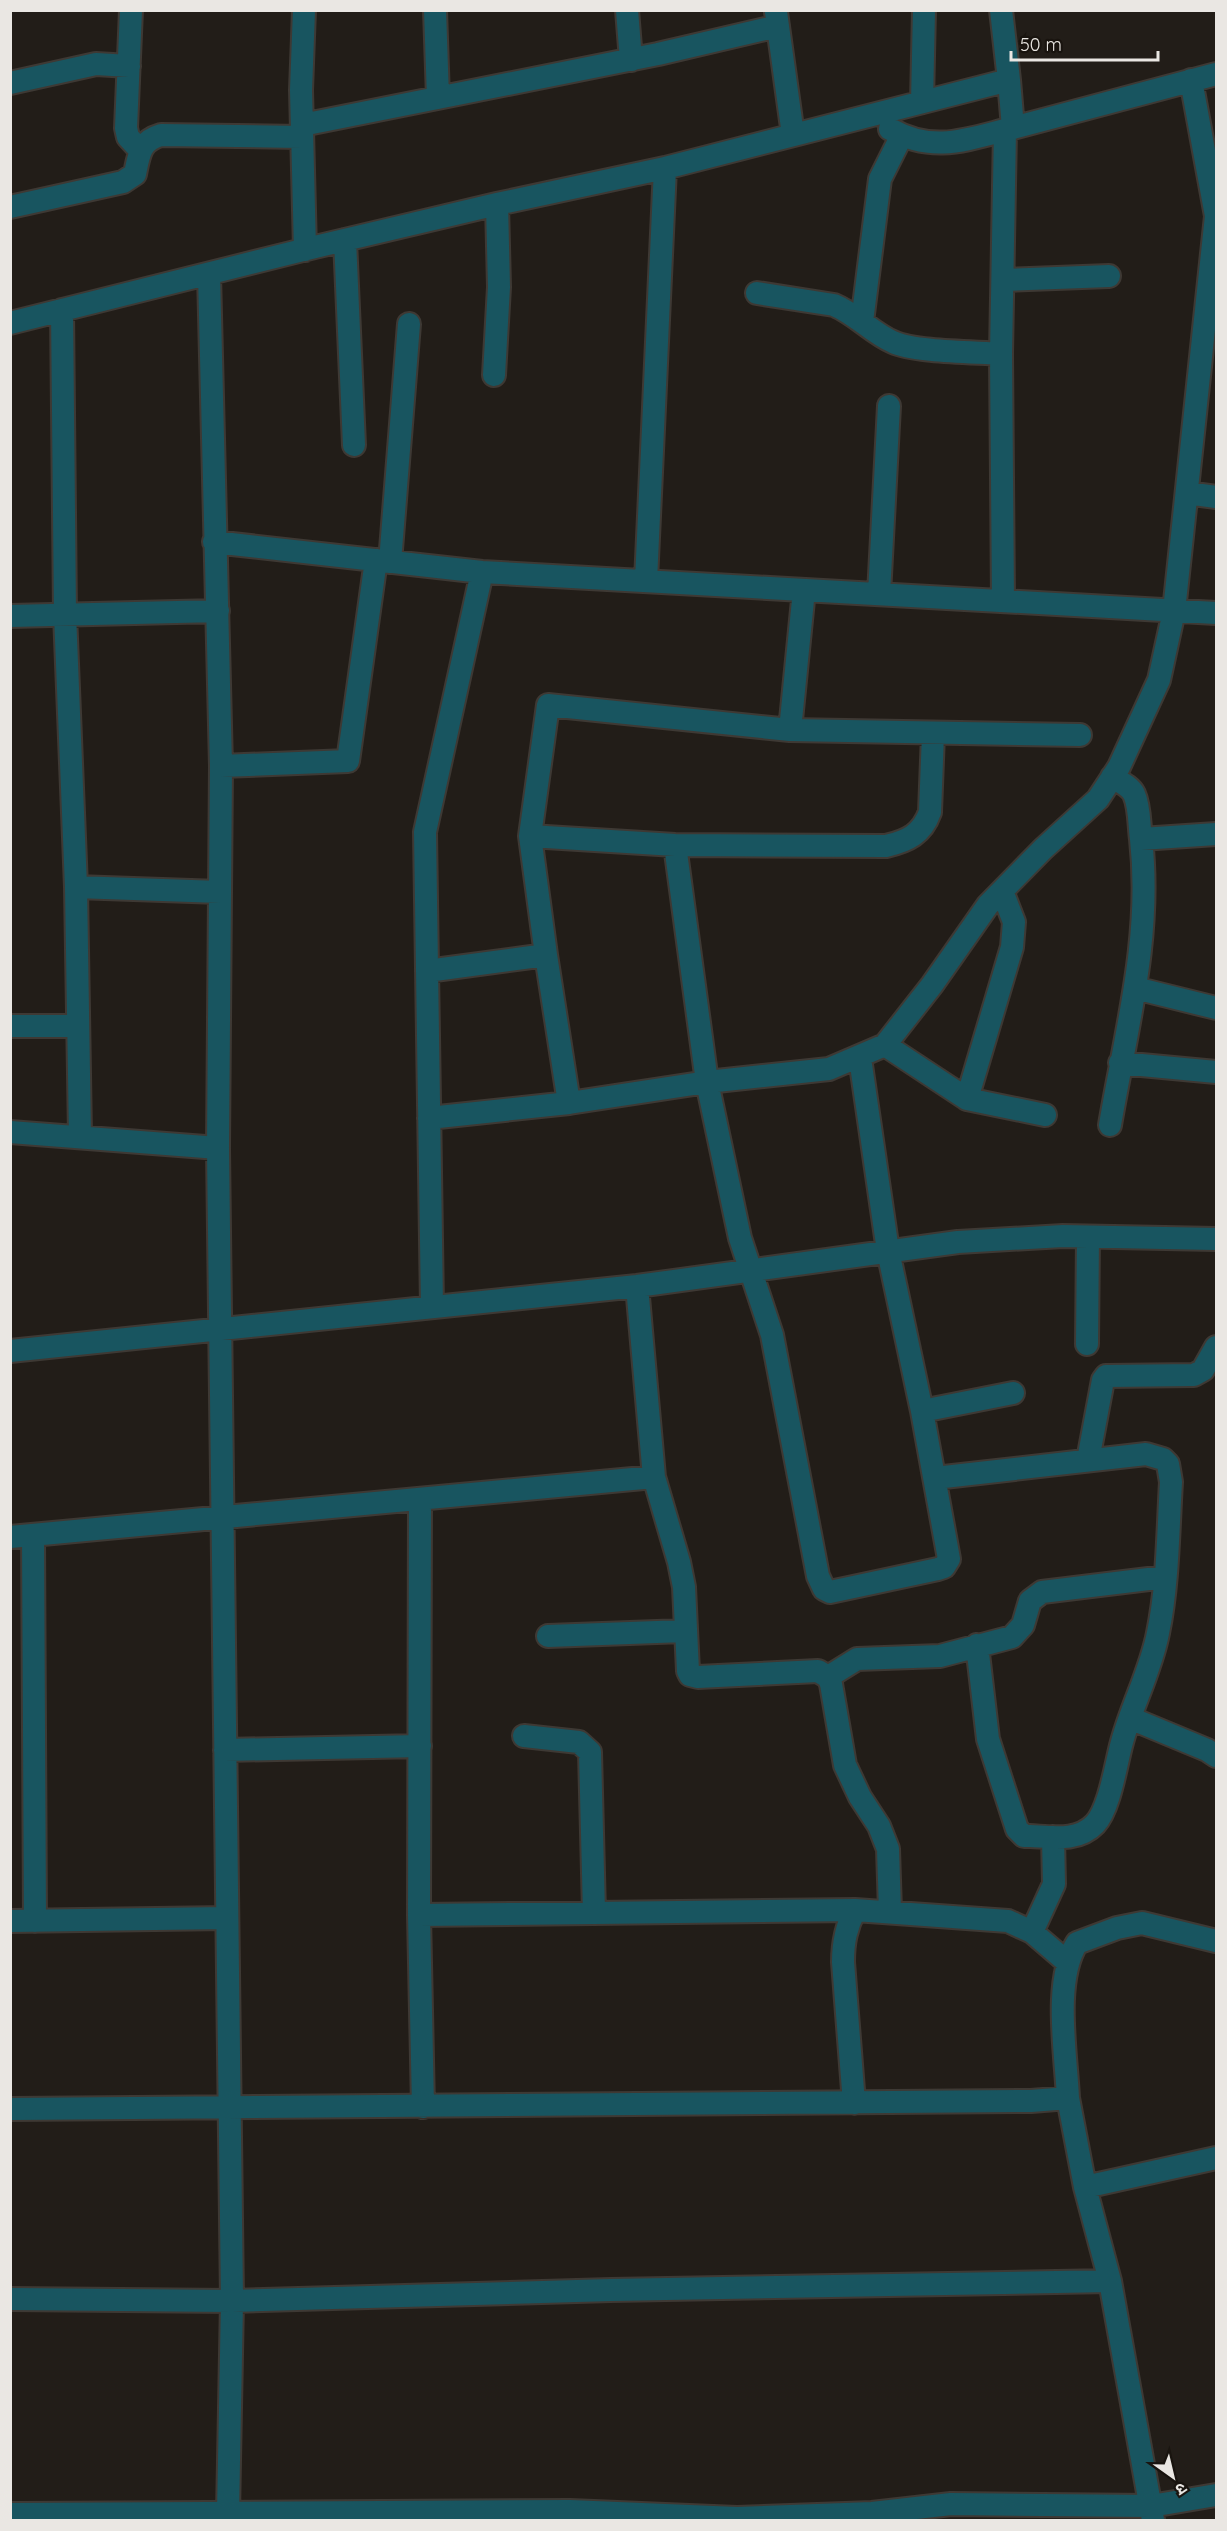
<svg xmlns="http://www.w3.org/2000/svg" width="1227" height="2531" font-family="Quicksand,'Noto Sans Devanagari',sans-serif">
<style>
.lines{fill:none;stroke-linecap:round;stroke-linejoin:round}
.minor-casing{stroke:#3e3934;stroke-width:26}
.minor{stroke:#185560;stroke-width:22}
</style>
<rect width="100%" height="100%" fill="#221d18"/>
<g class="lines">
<g class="minor-casing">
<path id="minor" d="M131,10l-5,118 2,9 12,13
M304,10l-3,80 4,160
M435,10l3,88
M627,10l4,50
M1001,10l8,70
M776,12l17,123
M10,83l86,-19 33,2
M922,102l2,-92
M302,125l356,-71 120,-28
M890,129c44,25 78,10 123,-1
M10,207l113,-25 12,-8c4,-20 5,-33 26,-39l141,2
M345,240l9,205
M209,274l12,492 -3,382 14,1153 -4,213
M1003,280l106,-4
M757,293l77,12c22,9 38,28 59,37 21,10 82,10 108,12
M62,310l3,304 11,273 144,5
M862,322l18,-143 22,-44
M10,323l305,-76 182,-43 168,-36 344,-88 4,48 203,-54
M494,375l5,-88 -2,-83
M1187,493l29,4
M214,542l268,30 734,41
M390,562l19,-238
M646,581l19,-413
M879,594l10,-188
M1003,601l-2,-247 4,-224
M10,616l208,-5
M790,730l290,5
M221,766l127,-5 28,-201
M530,836l145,9 211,1c22,-5 36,-12 44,-34l3,-78
M1141,839l75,-5
M76,887l4,249
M427,971l119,-16 -16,-119 18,-131 242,25 14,-140
M1135,988l81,20
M10,1026h68
M885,1045l82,54 78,16
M860,1058l28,193 34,160 27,148 -5,8 -6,2 -108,23 -6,-3 -6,-13 -46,-241 -32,-97 -33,-156 122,-13 56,-24 47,-60 56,-80 55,-56 55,-50 21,-32 40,-87 15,-69 42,-395 -25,-136
M1120,1063l96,9
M967,1099l45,-152 2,-25 -12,-31
M569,1103l138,-21 -32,-237
M429,1118l140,-15 -23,-148
M1110,1125c16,-95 42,-188 31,-286 -2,-14 -1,-32 -7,-45 -4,-8 -14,-12 -22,-17
M10,1132l208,16
M637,1286l17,191 25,85 5,25 4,84 2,4 8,2 120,-6 10,6 3,7 14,81 15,32 19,29 9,23 2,62
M432,1307l-7,-475 57,-260
M1087,1344l1,-107
M10,1351l627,-65 321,-44 105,-6 153,3
M922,1411l91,-18
M1088,1460l15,-80 3,-4 88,-1 9,-5 13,-23
M935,1478l211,-24 17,5 5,5 3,18c-3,50 -3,102 -13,151 -7,37 -26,72 -36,109 -6,21 -12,66 -27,82 -17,18 -43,13 -65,12h-6l-7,-7 -29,-90 -11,-94
M420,1499l-1,416 4,192
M33,1535l2,386
M10,1537l644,-60
M548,1636l136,-5
M828,1677l29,-18 83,-3 72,-19 11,-12 7,-24 12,-9 123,-15
M1130,1718l77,32 9,6
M524,1736l55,6 11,10 4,161
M225,1750l195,-4
M419,1915l436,-5 153,11 24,11 35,30
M10,1921l217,-3
M1032,1932l22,-48 -1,-47
M1068,2098c-2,-45 -15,-117 9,-155l40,-15 25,-5 74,18
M854,2103l-11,-141c0,-20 3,-35 12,-52
M10,2109l1021,-8 37,-3 17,89 25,94 43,239
M1085,2187l131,-29
M10,2299l222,2 379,-11 499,-9
M10,2514l560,-3 167,7 135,-5 79,-9 200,2 65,-11"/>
</g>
<use href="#minor" class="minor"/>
</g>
<rect width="1227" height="2531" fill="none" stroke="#eae7e3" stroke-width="24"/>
<g transform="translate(1173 2477) rotate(146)" stroke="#19140f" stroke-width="4.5" paint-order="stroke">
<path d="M0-4.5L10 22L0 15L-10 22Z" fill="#eae7e3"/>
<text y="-9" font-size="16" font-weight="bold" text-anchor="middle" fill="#eae7e3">उ</text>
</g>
<path d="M1011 51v9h147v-9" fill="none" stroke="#eae7e3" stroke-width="3"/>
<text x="1020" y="51" font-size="18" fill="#eae7e3" stroke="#19140f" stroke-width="4.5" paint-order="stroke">50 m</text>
</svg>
